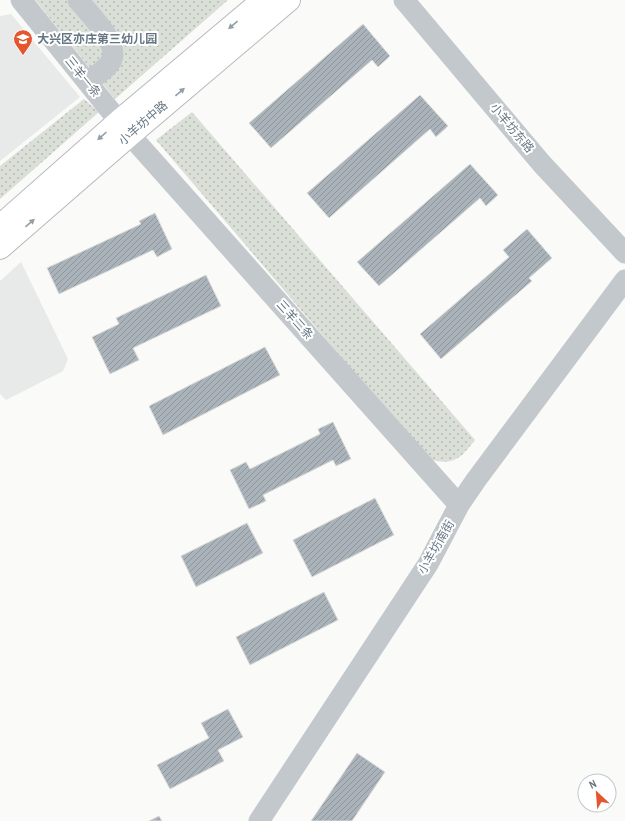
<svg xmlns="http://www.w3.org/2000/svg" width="625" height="821" font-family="'Archivo Narrow','Noto Sans SC',sans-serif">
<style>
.built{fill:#e8e9e9}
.park{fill:url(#park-dots)}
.building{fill:url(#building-hatch);stroke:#dcdcda}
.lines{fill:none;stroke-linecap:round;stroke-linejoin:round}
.major-casing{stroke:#b5babe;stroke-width:24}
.minor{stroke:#c3c8cc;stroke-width:21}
.major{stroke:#fff;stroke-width:22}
.oneway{fill:#939fa8}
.labels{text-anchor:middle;stroke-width:4;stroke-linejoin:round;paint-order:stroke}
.poi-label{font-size:12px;font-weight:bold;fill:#657683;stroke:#fff;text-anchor:start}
.street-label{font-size:12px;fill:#657683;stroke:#fff}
</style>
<defs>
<pattern id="park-dots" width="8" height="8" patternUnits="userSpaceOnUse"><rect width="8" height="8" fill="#dadfd7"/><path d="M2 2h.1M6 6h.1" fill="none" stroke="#b4b9b4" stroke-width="1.8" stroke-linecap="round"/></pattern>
<pattern id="building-hatch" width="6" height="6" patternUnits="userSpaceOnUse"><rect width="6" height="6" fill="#aab3b9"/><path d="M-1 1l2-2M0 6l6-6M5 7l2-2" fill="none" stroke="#8e969c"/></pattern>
</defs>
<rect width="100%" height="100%" fill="#fafaf8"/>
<path class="built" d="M11,14l69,83 -80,64v-145z
M21,262l47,97 -5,12 -57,29 -6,-6v-113z"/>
<path class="park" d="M35,0h193l-113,99z
M84,99l15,13 -99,87v-33z
M192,112l283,328c-15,19 -21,26 -47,19l-272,-319z"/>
<path class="building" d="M363,24l27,32 -12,11 -6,-7 -101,88 -22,-25z
M420,95l28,31 -12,11 -6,-8 -101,89 -22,-25z
M470,164l28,31 -12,11 -6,-8 -101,88 -22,-24z
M155,213l17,36 -15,8 -4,-7 -94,44 -12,-26 94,-44 -2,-3z
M527,229l25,29 -23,20 3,3 -91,78 -21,-25 89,-77 -6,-7z
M206,275l15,31 -88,42 6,12 -29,14 -18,-37 27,-13 -3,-6z
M265,347l15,28 -117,60 -14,-29z
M333,422l18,37 -15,7 -3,-6 -70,35 3,6 -17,8 -19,-39 16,-8 4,7 70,-35 -2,-5z
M375,498l19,37 -82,42 -19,-37z
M247,523l16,30 -67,34 -15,-31z
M324,592l14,28 -88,45 -14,-28z
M228,709l15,28 -25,13 6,11 -54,28 -13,-24 52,-27 -8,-15z
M357,753l28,19 -33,49h-41z
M159,816l3,5h-13z"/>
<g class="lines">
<g class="major-casing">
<path id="major" d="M0,226l119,-105 144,-121
M0,248l130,-113 159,-135"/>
</g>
<path class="minor" d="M21,0l109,135 329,370
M78,0c11,14 40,41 34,59 -4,10 -17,17 -24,23
M404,0l138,164 83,89
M259,821l169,-257 31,-59 17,-25 149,-200"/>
<use href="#major" class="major"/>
</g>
<defs><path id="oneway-solid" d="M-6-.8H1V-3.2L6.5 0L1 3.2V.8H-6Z"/></defs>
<g class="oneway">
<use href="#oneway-solid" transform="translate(233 25) rotate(140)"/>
<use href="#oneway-solid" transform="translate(180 92) rotate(-40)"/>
<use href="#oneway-solid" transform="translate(102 136) rotate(138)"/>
<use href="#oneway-solid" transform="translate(30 223) rotate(-40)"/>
</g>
<defs>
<g id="school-pin" transform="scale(1)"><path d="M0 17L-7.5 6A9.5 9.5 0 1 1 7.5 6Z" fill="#e4572e" stroke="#fff"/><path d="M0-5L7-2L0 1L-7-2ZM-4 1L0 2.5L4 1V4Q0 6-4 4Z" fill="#fff"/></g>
</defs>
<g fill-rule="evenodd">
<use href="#school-pin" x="23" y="39"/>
</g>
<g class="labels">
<g class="poi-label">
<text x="37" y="43">大兴区亦庄第三幼儿园</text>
</g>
<g class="street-label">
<text transform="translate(83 77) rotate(51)" y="4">三羊一条</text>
<text transform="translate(143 123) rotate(-41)" y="4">小羊坊中路</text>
<text transform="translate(512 128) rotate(50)" y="4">小羊坊东路</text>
<text transform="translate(295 320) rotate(48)" y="4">三羊二条</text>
<text transform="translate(436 547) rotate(-60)" y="4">小羊坊南街</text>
</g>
</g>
<g transform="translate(597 793) rotate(334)"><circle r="19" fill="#ffffff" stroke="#c1c8cd"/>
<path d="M0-3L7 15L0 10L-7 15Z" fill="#e4572e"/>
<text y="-6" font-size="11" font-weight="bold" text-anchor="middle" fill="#657683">N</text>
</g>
</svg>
